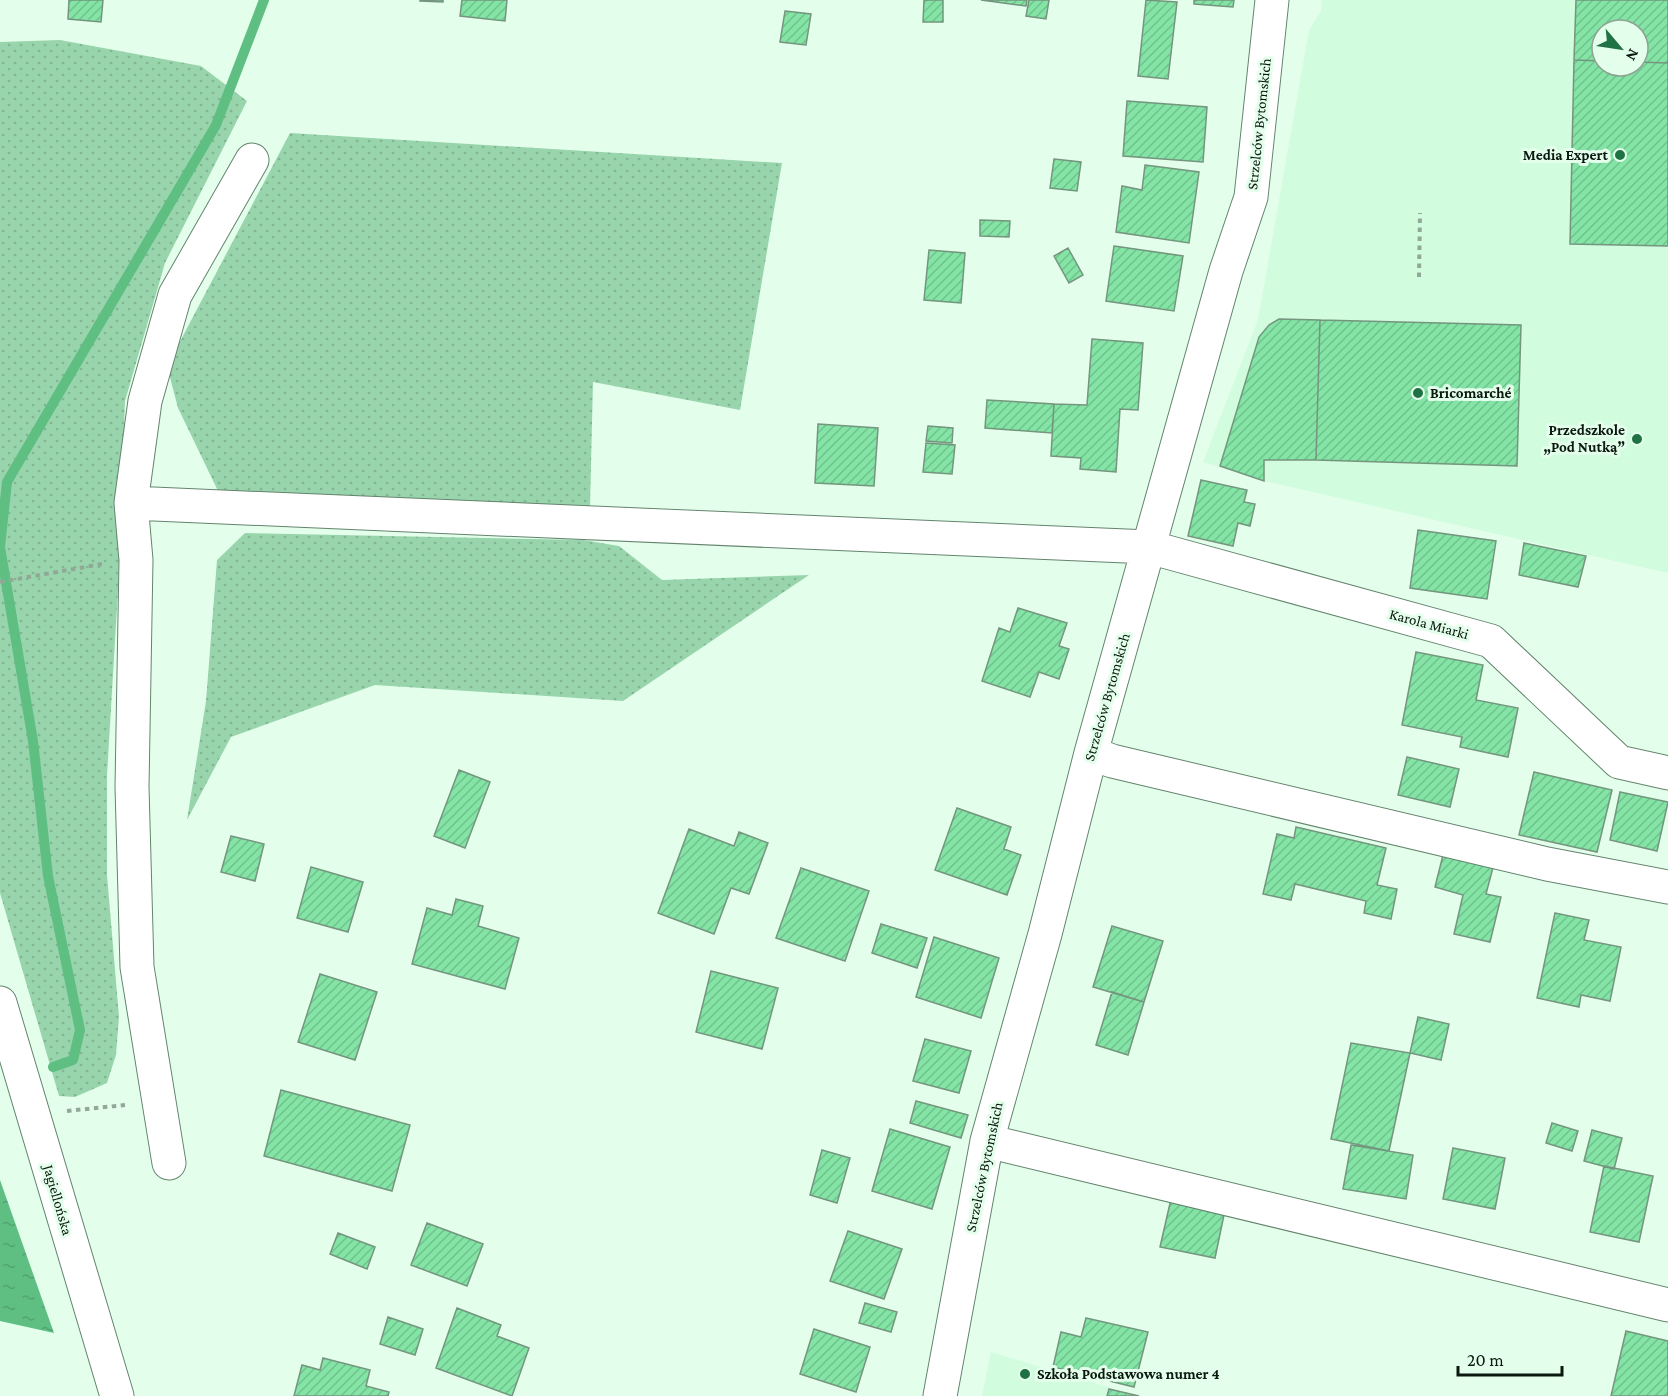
<svg xmlns="http://www.w3.org/2000/svg" width="1668" height="1396" font-family="'Crimson Pro',serif">
<style>
.built{fill:#d1fcde;fill-rule:evenodd}
.grass{fill:url(#grass-dots)}
.water{fill:url(#water-ripples)}
.lines{fill:none;stroke-linecap:round;stroke-linejoin:round}
.stream{stroke:#5fbf83;stroke-width:10}
.building{fill:url(#building-hatch);stroke:#74957e;stroke-width:1.5}
.minor-casing{stroke:#64846e;stroke-width:35}
.path{stroke:#91a898;stroke-width:4;stroke-dasharray:4.5 4.5;stroke-linecap:butt}
.minor{stroke:#fff;stroke-width:33}
.poi-dot{fill:#1f7244;stroke:#e3ffeb;stroke-width:2}
.labels{text-anchor:middle;stroke-width:6;stroke-linejoin:round;paint-order:stroke}
.street-label{font-size:15px;fill:#0b180f;stroke:#e3ffeb}
.poi-label{font-size:15px;font-weight:bold;fill:#0b180f;stroke:#e3ffeb;text-anchor:end}
</style>
<defs>
<pattern id="grass-dots" width="8" height="8" patternUnits="userSpaceOnUse" patternTransform="scale(1.5)"><rect width="8" height="8" fill="#99d5ac"/><path d="M2 2h.1M6 6h.1" fill="none" stroke="#82b693" stroke-width="1.8" stroke-linecap="round"/></pattern>
<pattern id="water-ripples" width="26" height="14" patternUnits="userSpaceOnUse" patternTransform="scale(1.5)"><rect width="26" height="14" fill="#5fbf83"/><path d="M2 4q2-2 4 0t4 0M15 11q2-2 4 0t4 0" fill="none" stroke="#51a370"/></pattern>
<pattern id="building-hatch" width="6" height="6" patternUnits="userSpaceOnUse" patternTransform="scale(1.5)"><rect width="6" height="6" fill="#83e4a5"/><path d="M-1 1l2-2M0 6l6-6M5 7l2-2" fill="none" stroke="#70c38d"/></pattern>
</defs>
<rect width="100%" height="100%" fill="#e3ffeb"/>
<path class="built" d="M1322,0h346v573l-404,-92 -61,-19 55,-142 51,-290 12,-19zM1602,30h36v36h-36z
M991,1352l146,44h-155z"/>
<path class="grass" d="M60,40l141,26 46,35 -82,162 -40,138 -7,189 -11,186v99l12,142 -3,38 -9,28 -32,14 -16,-1 -59,-203v-851z
M290,133l492,30 -42,247 -147,-28 -3,125 -371,-14 -41,-85 -11,-42z
M245,533l338,7 36,6 43,34 147,-5 -186,126 -248,-16 -144,52 -44,83 19,-119 11,-141z"/>
<path class="water" d="M0,1180l54,153 -54,-12z"/>
<g class="lines">
<path class="stream" d="M53,1067l20,-7 7,-30 -32,-154 -15,-135 -33,-194 7,-65 209,-357 48,-125"/>
</g>
<path class="building" d="M69,0h34l-2,22 -33,-3z
M420,0h23v2l-23,-1z
M462,0h45l-2,21 -45,-5z
M924,0h19v22h-20z
M981,0h46l-1,6z
M1029,0h20l-3,19 -20,-3z
M1146,0l31,2 -9,77 -30,-3z
M1194,0h40l-1,7 -39,-3z
M1576,0h92v63l-30,-1v-32h-36v31l-28,-1z
M785,11l26,3 -5,31 -26,-3z
M1574,60l28,1v5h36v-4l30,1v183l-98,-2z
M1127,101l80,6 -4,55 -80,-6z
M1054,159l27,3 -4,29 -27,-3z
M1145,165l54,7 -10,71 -73,-11 6,-46 20,4z
M980,220l30,1 -1,16 -29,-1z
M1114,246l69,10 -9,55 -68,-10z
M1068,248l15,27 -14,8 -15,-27z
M929,250l36,3 -4,50 -37,-3z
M1279,319l41,1 -4,140h-52v21l-44,-15 39,-129 10,-12z
M1320,320l201,5 -4,141 -201,-6z
M1092,339l51,4 -5,67 -18,-1 -4,63 -36,-3 1,-11 -30,-2 3,-52 33,1z
M987,400l67,4 -2,29 -67,-5z
M818,424l60,4 -4,58 -59,-3z
M928,426l25,2 -1,15 -26,-2z
M926,443l29,2 -3,29 -29,-2z
M1201,480l46,10 -3,12 11,2 -5,22 -12,-3 -5,23 -45,-10z
M1418,530l78,11 -9,58 -77,-11z
M1524,543l62,13 -8,31 -59,-12z
M1018,608l49,15 -8,23 10,3 -10,30 -20,-7 -9,25 -48,-16 17,-53 11,4z
M1416,652l67,13 -7,35 42,8 -10,49 -48,-10 2,-10 -60,-12z
M1407,757l52,12 -9,38 -52,-12z
M459,770l31,12 -25,66 -31,-12z
M1534,772l78,18 -15,62 -78,-17z
M1620,792l48,10 -11,49 -47,-11z
M957,808l54,19 -7,22 17,6 -14,40 -72,-25z
M1296,827l90,21 -9,37 20,4 -6,30 -27,-6 2,-12 -71,-17 -4,16 -28,-6 14,-60 17,4z
M689,829l45,17 5,-14 29,11 -19,51 -18,-6 -17,46 -56,-21z
M231,836l33,8 -9,37 -34,-9z
M1446,843l50,13 -10,38 15,3 -11,45 -36,-8 9,-39 -28,-8z
M311,867l52,15 -15,50 -51,-14z
M801,868l68,23 -24,70 -69,-23z
M456,899l27,7 -5,20 41,12 -14,51 -93,-25 15,-56 25,7z
M1555,913l34,7 -5,20 37,7 -11,54 -29,-6 -2,12 -42,-9z
M881,924l46,14 -10,30 -45,-15z
M1112,926l51,15 -19,61 -51,-15z
M934,937l65,21 -18,60 -65,-21z
M711,971l67,17 -16,61 -66,-17z
M320,974l57,18 -22,68 -57,-18z
M1112,992l32,10 -16,53 -32,-10z
M1418,1017l31,7 -8,36 -31,-7z
M925,1039l46,12 -12,42 -46,-12z
M1351,1043l59,10 -21,98 -58,-12z
M281,1090l129,35 -18,66 -128,-35z
M916,1101l52,14 -7,23 -51,-15z
M1552,1123l26,8 -6,20 -26,-8z
M890,1129l60,18 -18,62 -60,-18z
M1592,1130l30,8 -8,31 -30,-8z
M1351,1145l62,10 -7,44 -63,-10z
M1453,1148l52,10 -10,51 -52,-10z
M822,1150l28,8 -13,45 -27,-8z
M1604,1166l49,10 -14,66 -49,-10z
M1171,1199l54,11 -10,48 -55,-11z
M427,1223l56,21 -16,42 -56,-21z
M848,1231l54,18 -18,50 -54,-18z
M338,1233l37,14 -8,22 -37,-15z
M865,1303l32,9 -6,20 -32,-9z
M457,1308l44,17 -4,11 32,12 -17,48 -76,-28z
M388,1317l35,12 -8,26 -35,-11z
M1086,1318l62,14 -14,55 -81,-20 8,-35 20,5z
M814,1329l56,18 -14,45 -56,-18z
M1626,1331l42,10v55h-57z
M323,1358l47,12 -4,16 23,6 -1,4h-94l8,-31 18,5z
M1109,1389l30,7h-32z"/>
<g class="lines">
<g class="minor-casing">
<path id="minor" d="M131,503l1018,44 342,94 128,121 49,11
M1091,753l21,8 435,103 121,23
M0,1003l117,393
M987,1141l681,164
M169,1163l-32,-196 -5,-180 4,-227 -5,-57 14,-102 30,-106 77,-135
M940,1396l47,-255 58,-207 46,-181 135,-482 25,-74 21,-197"/>
</g>
<path class="path" d="M1419,277l1,-64
M0,582l102,-18
M67,1111l58,-6"/>
<use href="#minor" class="minor"/>
</g>
<g class="poi-dot">
<circle cx="1620" cy="155" r="6"/>
<circle cx="1418" cy="393" r="6"/>
<circle cx="1637" cy="439" r="6"/>
<circle cx="1025" cy="1374" r="6"/>
</g>
<g class="labels">
<g class="street-label">
<text transform="translate(1259 124) rotate(-84)" y="5">Strzelców Bytomskich</text>
<text transform="translate(1429 624) rotate(15)" y="5">Karola Miarki</text>
<text transform="translate(1107 697) rotate(-74)" y="5">Strzelców Bytomskich</text>
<text transform="translate(984 1167) rotate(-78)" y="5">Strzelców Bytomskich</text>
<text transform="translate(58 1200) rotate(74)" y="5">Jagiellońska</text>
</g>
<g class="poi-label">
<text x="1608" y="160">Media Expert</text>
<text x="1430" y="398" text-anchor="start">Bricomarché</text>
<text x="1625" y="435">Przedszkole<tspan x="1625" dy="17">„Pod Nutką”</tspan></text>
<text x="1037" y="1379" text-anchor="start">Szkoła Podstawowa numer 4</text>
</g>
</g>
<g transform="translate(1620 48) rotate(119)"><circle r="28" fill="#e3ffeb" stroke="#8da393" stroke-width="1.5"/>
<path d="M0-4.5L10 22L0 15L-10 22Z" fill="#1f7244"/>
<text y="-9" font-size="16" font-weight="bold" text-anchor="middle" fill="#0b180f">N</text>
</g>
<path d="M1458 1366v9h104v-9" fill="none" stroke="#0b180f" stroke-width="3"/>
<text x="1467" y="1366" font-size="18" fill="#0b180f" stroke="#e3ffeb" stroke-width="4.5" paint-order="stroke">20 m</text>
</svg>
